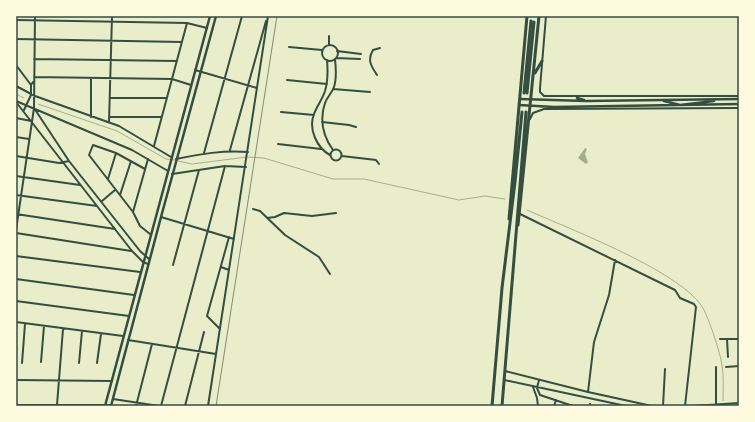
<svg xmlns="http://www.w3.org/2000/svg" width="755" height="422" font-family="Inter,sans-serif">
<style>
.water{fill:#a3b18a}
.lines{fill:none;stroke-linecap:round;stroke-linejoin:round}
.stream{stroke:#a3b18a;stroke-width:1}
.minor{stroke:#344e41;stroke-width:2}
.secondary{stroke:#344e41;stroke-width:2.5}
.primary{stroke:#344e41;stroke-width:3}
.rail{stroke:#7c8e77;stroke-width:1}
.neatline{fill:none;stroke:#344e41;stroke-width:1.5}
</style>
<rect width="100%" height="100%" fill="#e9edc9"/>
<path class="water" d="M585,148l2,1 -2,5 3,8 -2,2 -8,-6z"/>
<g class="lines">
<path class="stream" d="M16,94l8,4
M38,104l79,27 49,28 9,1
M178,161l14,3 55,-7 17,1 69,21h31l95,21 26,-4 20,3
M527,210c40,18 159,63 177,100 6,12 16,42 18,55 2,11 1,24 1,36"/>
<path class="minor" d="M546,16l-6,72v4l4,4h195
M16,20l171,3 20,5
M16,39l166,3
M329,44v-8
M322 53a8 8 0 1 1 16 0a8 8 0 1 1-16 0Z
M289,47l33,3
M337,51l24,3
M336,58l24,1
M34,59l143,2
M327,60c1,11 1,21 -2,31 -3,9 -8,15 -11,23 -6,15 3,34 16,41
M16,65l15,20
M195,70l62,18
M377,75c-6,-9 -10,-15 -4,-25l7,-2
M34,77l138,2 19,6
M287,80l40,4
M16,86l19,10 84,30 52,31
M333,89l37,3
M111,98h55
M16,101l116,49 36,21
M16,102l116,149 11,11 5,2
M34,108l35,53 71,90 9,8
M24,110l7,-15v-10l2,-3
M281,112l33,3
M91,117v-38
M110,117h51
M16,118l15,3
M530,119l3,-6 11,-4 195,-1
M109,122l3,-106
M322,122l27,3 7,2
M16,137l13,2
M278,144l43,5
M154,146l33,-123
M330.5 155a5.5 5.5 0 1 1 11 0a5.5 5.5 0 1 1-11 0Z
M230,150l36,-129
M333,150c-10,-14 -14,-29 -8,-47 2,-6 7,-10 9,-16 3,-9 2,-19 1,-28
M204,153l38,-137
M16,156l43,7 10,-2
M342,156l34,4 3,4
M176,159c25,-5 47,-9 72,-7
M145,169l-29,-16 -23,-8 -4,10 44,57 7,14 10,8
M172,174l53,-8 21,1
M16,176l64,9
M108,179l8,-26
M16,195l81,11
M120,195l11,-34
M102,201l13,-11
M253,209l7,2 25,24 34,22 11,17
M133,212l15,-53
M16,214l99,15
M520,214l155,76 5,8 14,6 2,3 -11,99
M161,217l73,22
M267,218l8,-1 9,-4 28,3 24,-3
M16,230l18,-122 1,-92
M16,233l115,18
M16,256l124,16
M173,265l26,-95
M221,267l8,3
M16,279l118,16
M16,301l113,15
M16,322l107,14
M220,329l-13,-13 22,-79
M720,339h19
M727,339l1,18
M128,340l88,14
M41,362l3,-36
M22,363l3,-39
M79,363l3,-32
M97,363l4,-29
M726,367l13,-1
M505,371l83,21 64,14
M16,380l96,1
M504,380l122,26
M539,380l-2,8 3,7 33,11
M533,387l4,11 1,8
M588,392l6,-50 15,-47 6,-35
M113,399l46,7
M16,405h95
M57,405l6,-76
M716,405v-38
M136,406l16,-62
M161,406l64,-240
M185,406l19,-74
M208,406l60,-390
M554,406l2,-6
M589,406l1,-2
M663,406l2,-37
M693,406l46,-3"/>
<path class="secondary" d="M577,98l7,2
M520,99l66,2 153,-2
M664,101l16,4 34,-4
M519,105l35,2 185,-3
M105,406l105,-390
M111,406l50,-189 55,-201"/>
<path class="primary" d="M535,73l7,-12
M524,93l7,-72
M527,93l7,-71
M509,219l18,-203
M518,225l21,-209
M492,406l10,-118 13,-106 7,-70
M502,406l24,-294"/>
<path class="rail" d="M216,406l61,-390"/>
</g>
<rect width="755" height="422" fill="none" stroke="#fefae0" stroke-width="34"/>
<rect x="17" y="17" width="721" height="388" class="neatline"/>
</svg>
